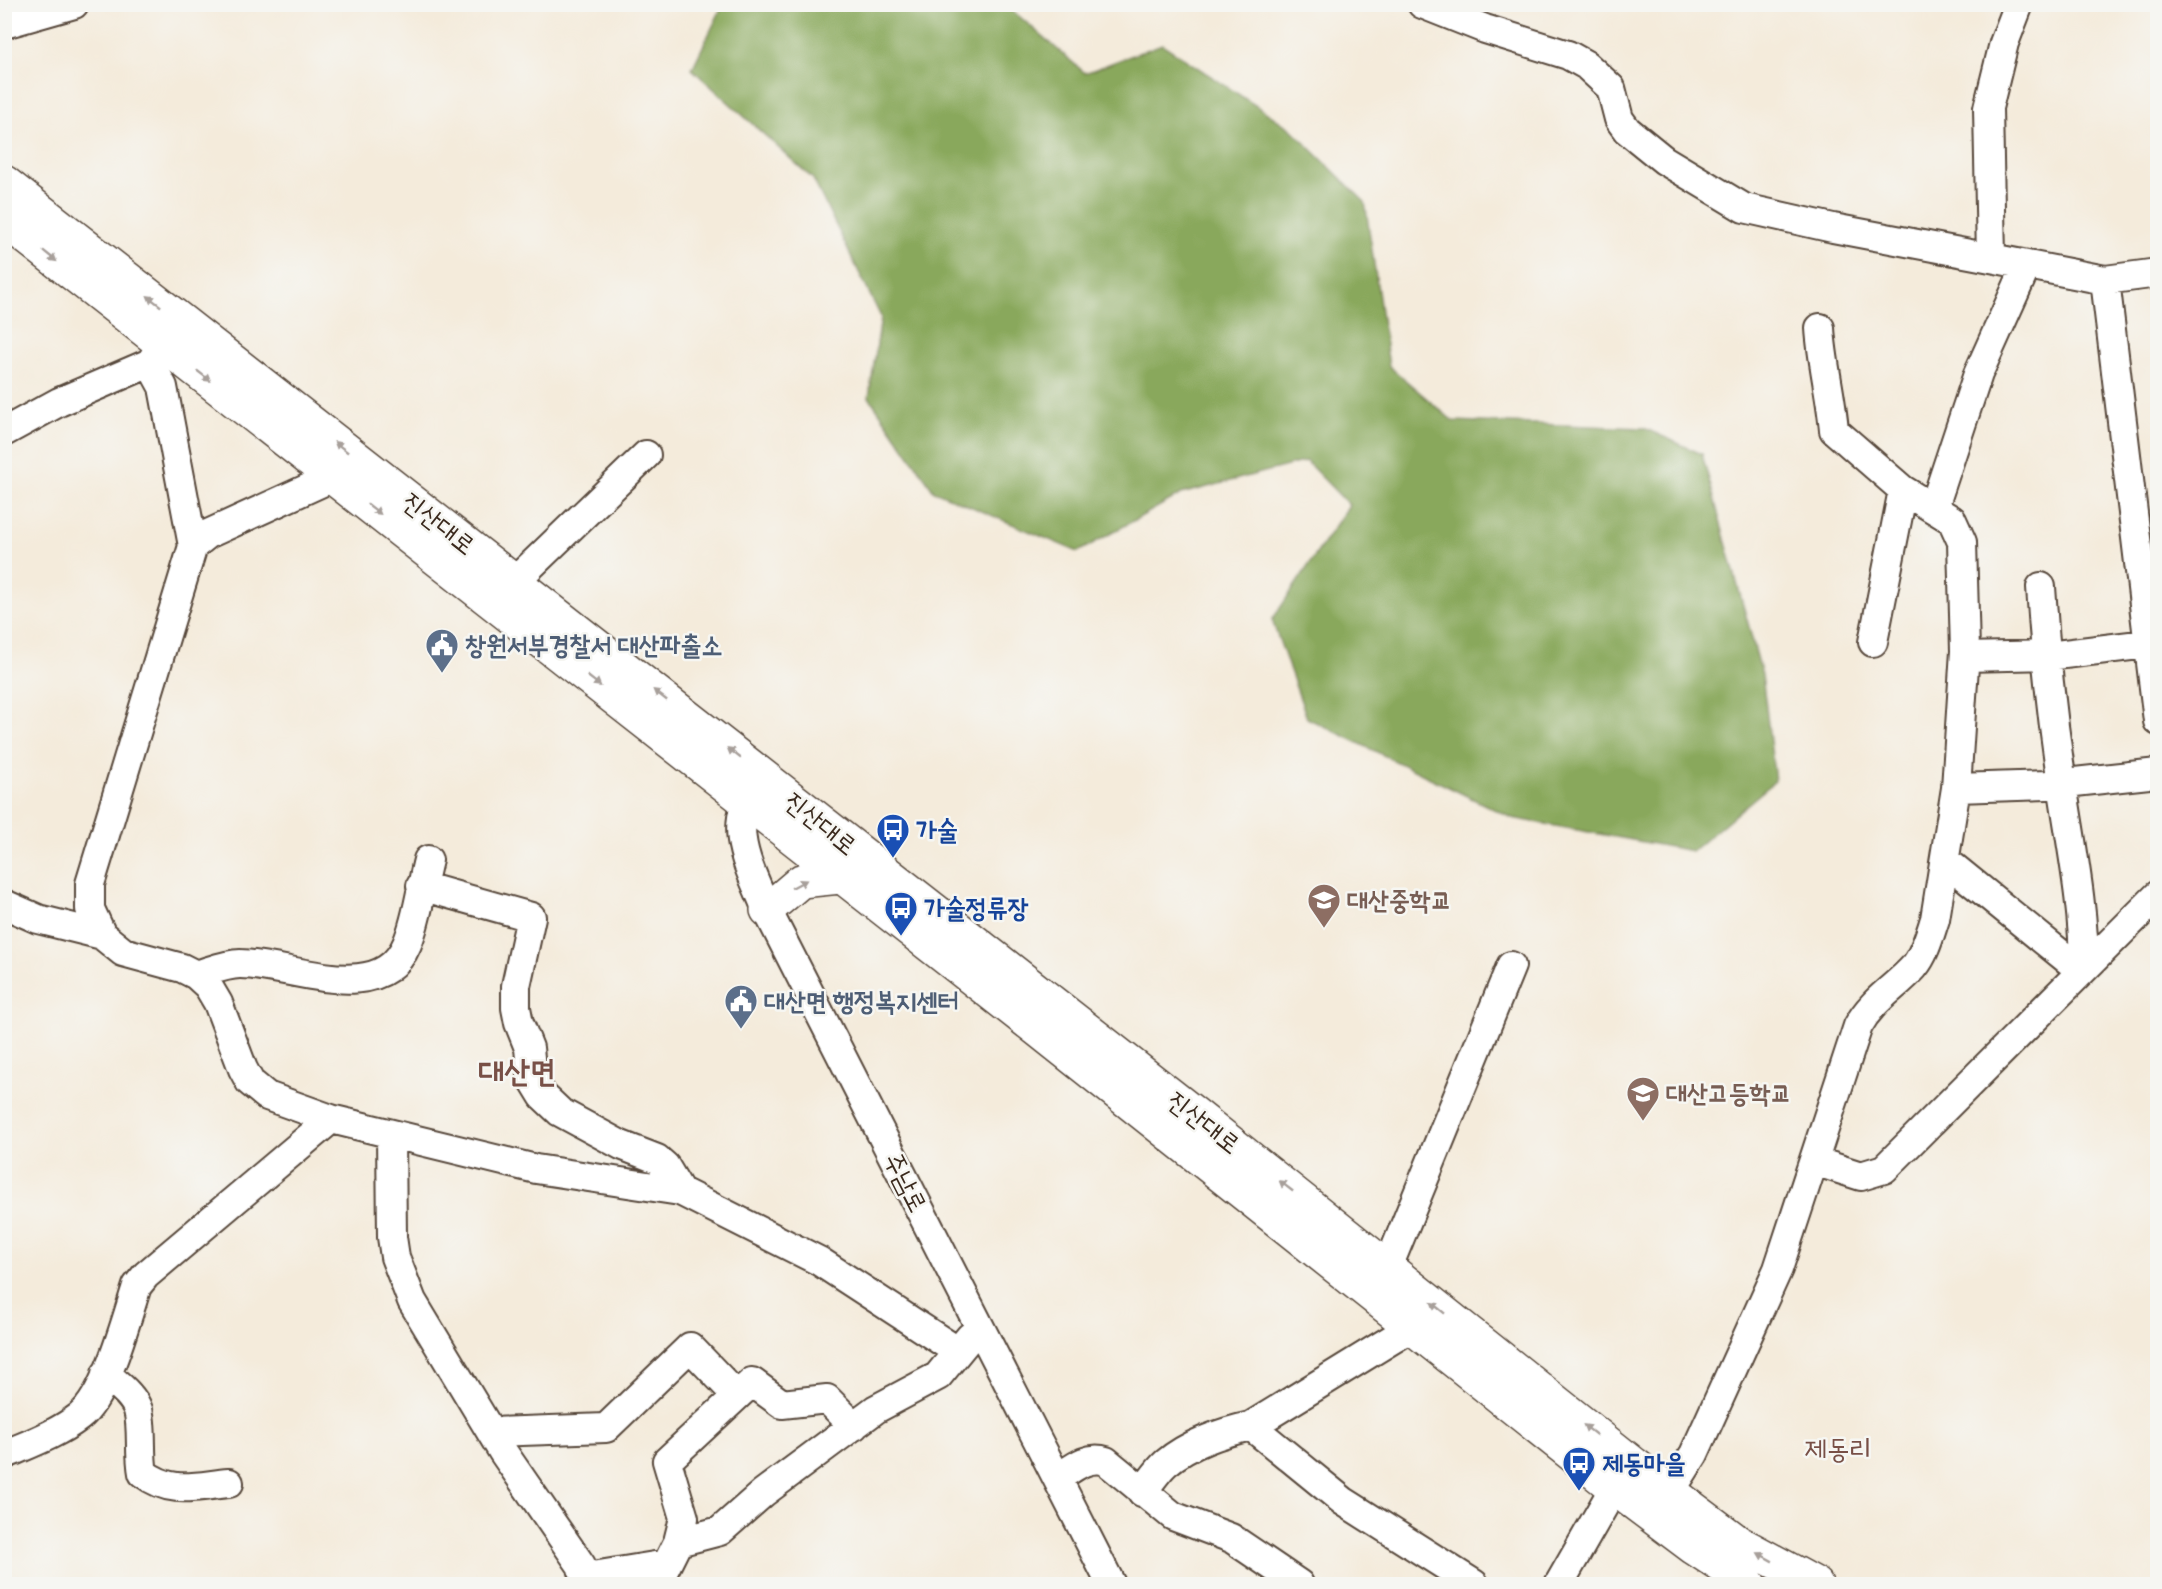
<svg xmlns="http://www.w3.org/2000/svg" width="2162" height="1589" font-family="Caveat,'Poor Story',sans-serif">
<style>
.forest{fill:#89a85c;stroke:#62693d;stroke-width:1.5}
.lines{fill:none;stroke-linecap:round;stroke-linejoin:round}
.minor-casing{stroke:#57473a;stroke-width:32}
.major-casing{stroke:#57473a;stroke-width:36}
.minor{stroke:#fff;stroke-width:28}
.major{stroke:#fff;stroke-width:33}
.oneway{fill:#a79f9a}
.labels{text-anchor:middle;stroke-width:5;stroke-linejoin:round;paint-order:stroke}
.street-label{font-size:26px;fill:#3b2a1e;stroke:#f6f6f2}
.service-label{font-size:26px;font-weight:bold;fill:#4e5e75;stroke:#f6f6f2;text-anchor:start}
.transit-label{font-size:26px;font-weight:bold;fill:#164399;stroke:#f6f6f2;text-anchor:start}
.education-label{font-size:26px;font-weight:bold;fill:#785e54;stroke:#f6f6f2;text-anchor:start}
.quarter-label{font-size:28px;fill:#785047;stroke:#f6f6f2}
.district-label{font-size:32px;font-weight:bold;fill:#785047;stroke:#f6f6f2}
</style>
<rect width="100%" height="100%" fill="#f6f6f2"/>
<filter id="ink" filterUnits="userSpaceOnUse"><feTurbulence type="fractalNoise" baseFrequency=".0167" numOctaves="2"/><feDisplacementMap in="SourceGraphic" scale="12" xChannelSelector="R" yChannelSelector="G"/><feConvolveMatrix kernelMatrix="1 2 1 2 8 2 1 2 1" color-interpolation-filters="sRGB"/></filter>
<filter id="wash" filterUnits="userSpaceOnUse"><feTurbulence type="fractalNoise" baseFrequency=".008" numOctaves="4" result="noise"/><feDisplacementMap in="SourceGraphic" scale="24" xChannelSelector="R" yChannelSelector="G"/><feGaussianBlur stdDeviation="1.35" result="paint"/><feColorMatrix in="noise" values="0 0 0 0 0 0 0 0 0 0 0 0 0 0 0 0 0 1.4 0 .05"/><feComposite in="paint" operator="in"/></filter>
<g filter="url(#wash)">
<rect width="100%" height="100%" fill="#f4ebdb"/>
<path class="forest" d="M723,5h283l79,68 77,-29 128,84 75,74 24,164 64,55 191,7 58,26 60,221 13,106 -83,70 -180,-33 -205,-100 -35,-98 77,-115 -43,-44 -125,33 -103,58 -144,-61 -65,-94 12,-80 -68,-138 -121,-110z"/>
</g>
<g filter="url(#ink)">
<g class="lines">
<g class="minor-casing">
<path id="minor" d="M1422,4l63,25 83,26 18,10 25,23 8,31 8,11 37,30 80,48 89,20 158,30
M2019,4l-15,39 -16,65 3,150 114,22 53,-7
M4,24l70,-20
M2105,280l53,441
M150,363l13,24 30,159 -103,338v25l12,26 21,17 59,16 14,7 12,11 10,17 25,66 7,13 17,14 64,23 205,50 144,22 139,70 138,90
M4,432l55,-30 91,-39 11,-16
M1934,507l44,-133 49,-109
M193,546l15,-12 125,-57
M501,598l14,-17 131,-126
M1873,642l30,-152
M1965,657l91,-2 91,-11
M757,785c-33,41 -7,83 10,125l344,674
M1956,788l91,-3 111,-12
M1946,861l122,99 16,9c0,-63 -13,-124 -22,-186 -10,-65 -17,-130 -21,-196
M421,886l110,31 -15,69v22l3,15 10,25 3,30 11,18 17,16 61,33 36,14 8,7 15,25
M4,904l34,15 64,16
M196,975c14,-4 30,-11 44,-11 51,0 140,44 167,-20 11,-26 14,-57 21,-84
M391,1134l1,103 3,20 17,44 91,151 78,113 6,19
M1814,1161l47,15 23,-7 274,-274
M1376,1284l12,-17 123,-301
M106,1374c11,10 27,21 32,36 5,17 1,43 5,63 29,22 52,13 86,10
M1251,1426l161,-99
M491,1432l115,-4 84,-81 47,49
M4,1455c25,-11 53,-21 75,-38 27,-20 47,-97 58,-131l9,-11 185,-156
M1058,1478c15,-10 29,-23 48,-17l67,55 58,22 68,46
M1142,1492c8,-9 15,-21 24,-29 22,-19 57,-31 85,-37l92,75 131,83
M1658,1511l36,-57 84,-185 80,-243c14,-26 37,-38 56,-59 11,-13 16,-33 21,-48l21,-131 9,-137 -3,-109 -10,-22 -49,-30 -69,-60c-3,-35 -12,-68 -14,-102
M678,1542l6,-24 -17,-57 85,-79 30,22 45,-5 27,27
M587,1577l80,-13
M657,1584l21,-42 42,-11 43,-38 113,-84 62,-33 32,-39
M1559,1584l55,-96 14,-17"/>
</g>
<g class="major-casing">
<path id="major" d="M4,182l1191,932 439,350 104,78 78,42
M4,220l1035,811 575,457 80,60 55,36
M767,910l34,-29 39,-4"/>
</g>
<use href="#minor" class="minor"/>
<use href="#major" class="major"/>
</g>
<defs><path id="oneway-solid" d="M-6-.8H1V-3.2L6.5 0L1 3.2V.8H-6Z" transform="scale(1.5)"/></defs>
<g class="oneway">
<use href="#oneway-solid" transform="translate(50 256) rotate(39)"/>
<use href="#oneway-solid" transform="translate(154 301) rotate(-142)"/>
<use href="#oneway-solid" transform="translate(204 376) rotate(38)"/>
<use href="#oneway-solid" transform="translate(341 447) rotate(-142)"/>
<use href="#oneway-solid" transform="translate(374 509) rotate(38)"/>
<use href="#oneway-solid" transform="translate(594 681) rotate(38)"/>
<use href="#oneway-solid" transform="translate(660 695) rotate(-142)"/>
<use href="#oneway-solid" transform="translate(734 753) rotate(-142)"/>
<use href="#oneway-solid" transform="translate(799 884) rotate(-28)"/>
<use href="#oneway-solid" transform="translate(1286 1186) rotate(-142)"/>
<use href="#oneway-solid" transform="translate(1438 1308) rotate(-141)"/>
<use href="#oneway-solid" transform="translate(1590 1430) rotate(-142)"/>
<use href="#oneway-solid" transform="translate(1765 1557) rotate(-151)"/>
</g>
</g>
<defs>
<g id="civic-pin" transform="scale(1.725)"><path d="M0 17L-7.5 6A9.5 9.5 0 1 1 7.5 6Z" fill="#5c6f8a" stroke="#f6f6f2"/><path d="M-.6-6.5H3V-4.5H.6V-3L4-1V1h2V6H-6V1h2V-1L-.6-3ZM-1.2 2.5V6h2.4V2.5Z" fill="#fff"/></g>
<g id="bus-pin" transform="scale(1.725)"><path d="M0 17L-7.5 6A9.5 9.5 0 1 1 7.5 6Z" fill="#1a4fb4" stroke="#f6f6f2"/><path d="M-5-6H5V4H4V6H2V4H-2V6H-4V4H-5ZM-3.5-4V0h7V-4ZM-3.5 1.2v1.5H-2V1.2ZM2 1.2v1.5H3.5V1.2Z" fill="#fff"/></g>
<g id="school-pin" transform="scale(1.725)"><path d="M0 17L-7.5 6A9.5 9.5 0 1 1 7.5 6Z" fill="#8d6e63" stroke="#f6f6f2"/><path d="M0-5L7-2L0 1L-7-2ZM-4 1L0 2.5L4 1V4Q0 6-4 4Z" fill="#fff"/></g>
</defs>
<g fill-rule="evenodd">
<use href="#civic-pin" x="442" y="645"/>
<use href="#bus-pin" x="893" y="830"/>
<use href="#school-pin" x="1324" y="900"/>
<use href="#bus-pin" x="901" y="908"/>
<use href="#civic-pin" x="741" y="1001"/>
<use href="#school-pin" x="1643" y="1093"/>
<use href="#bus-pin" x="1579" y="1463"/>
</g>
<g class="labels">
<g class="street-label">
<text transform="translate(439 523) rotate(38)" y="9">진산대로</text>
<text transform="translate(821 823) rotate(39)" y="9">진산대로</text>
<text transform="translate(1204 1122) rotate(38)" y="9">진산대로</text>
<text transform="translate(906 1182) rotate(63)" y="9">주남로</text>
</g>
<g class="service-label">
<text x="465" y="654">창원서부경찰서 대산파출소</text>
<text x="764" y="1010">대산면 행정복지센터</text>
</g>
<g class="transit-label">
<text x="916" y="839">가술</text>
<text x="924" y="917">가술정류장</text>
<text x="1602" y="1472">제동마을</text>
</g>
<g class="education-label">
<text x="1347" y="909">대산중학교</text>
<text x="1666" y="1102">대산고등학교</text>
</g>
<g class="quarter-label">
<text x="1838" y="1458">제동리</text>
</g>
<g class="district-label">
<text x="517" y="1082">대산면</text>
</g>
</g>
<rect width="2162" height="1589" fill="none" stroke="#f6f6f2" stroke-width="24"/>
</svg>
